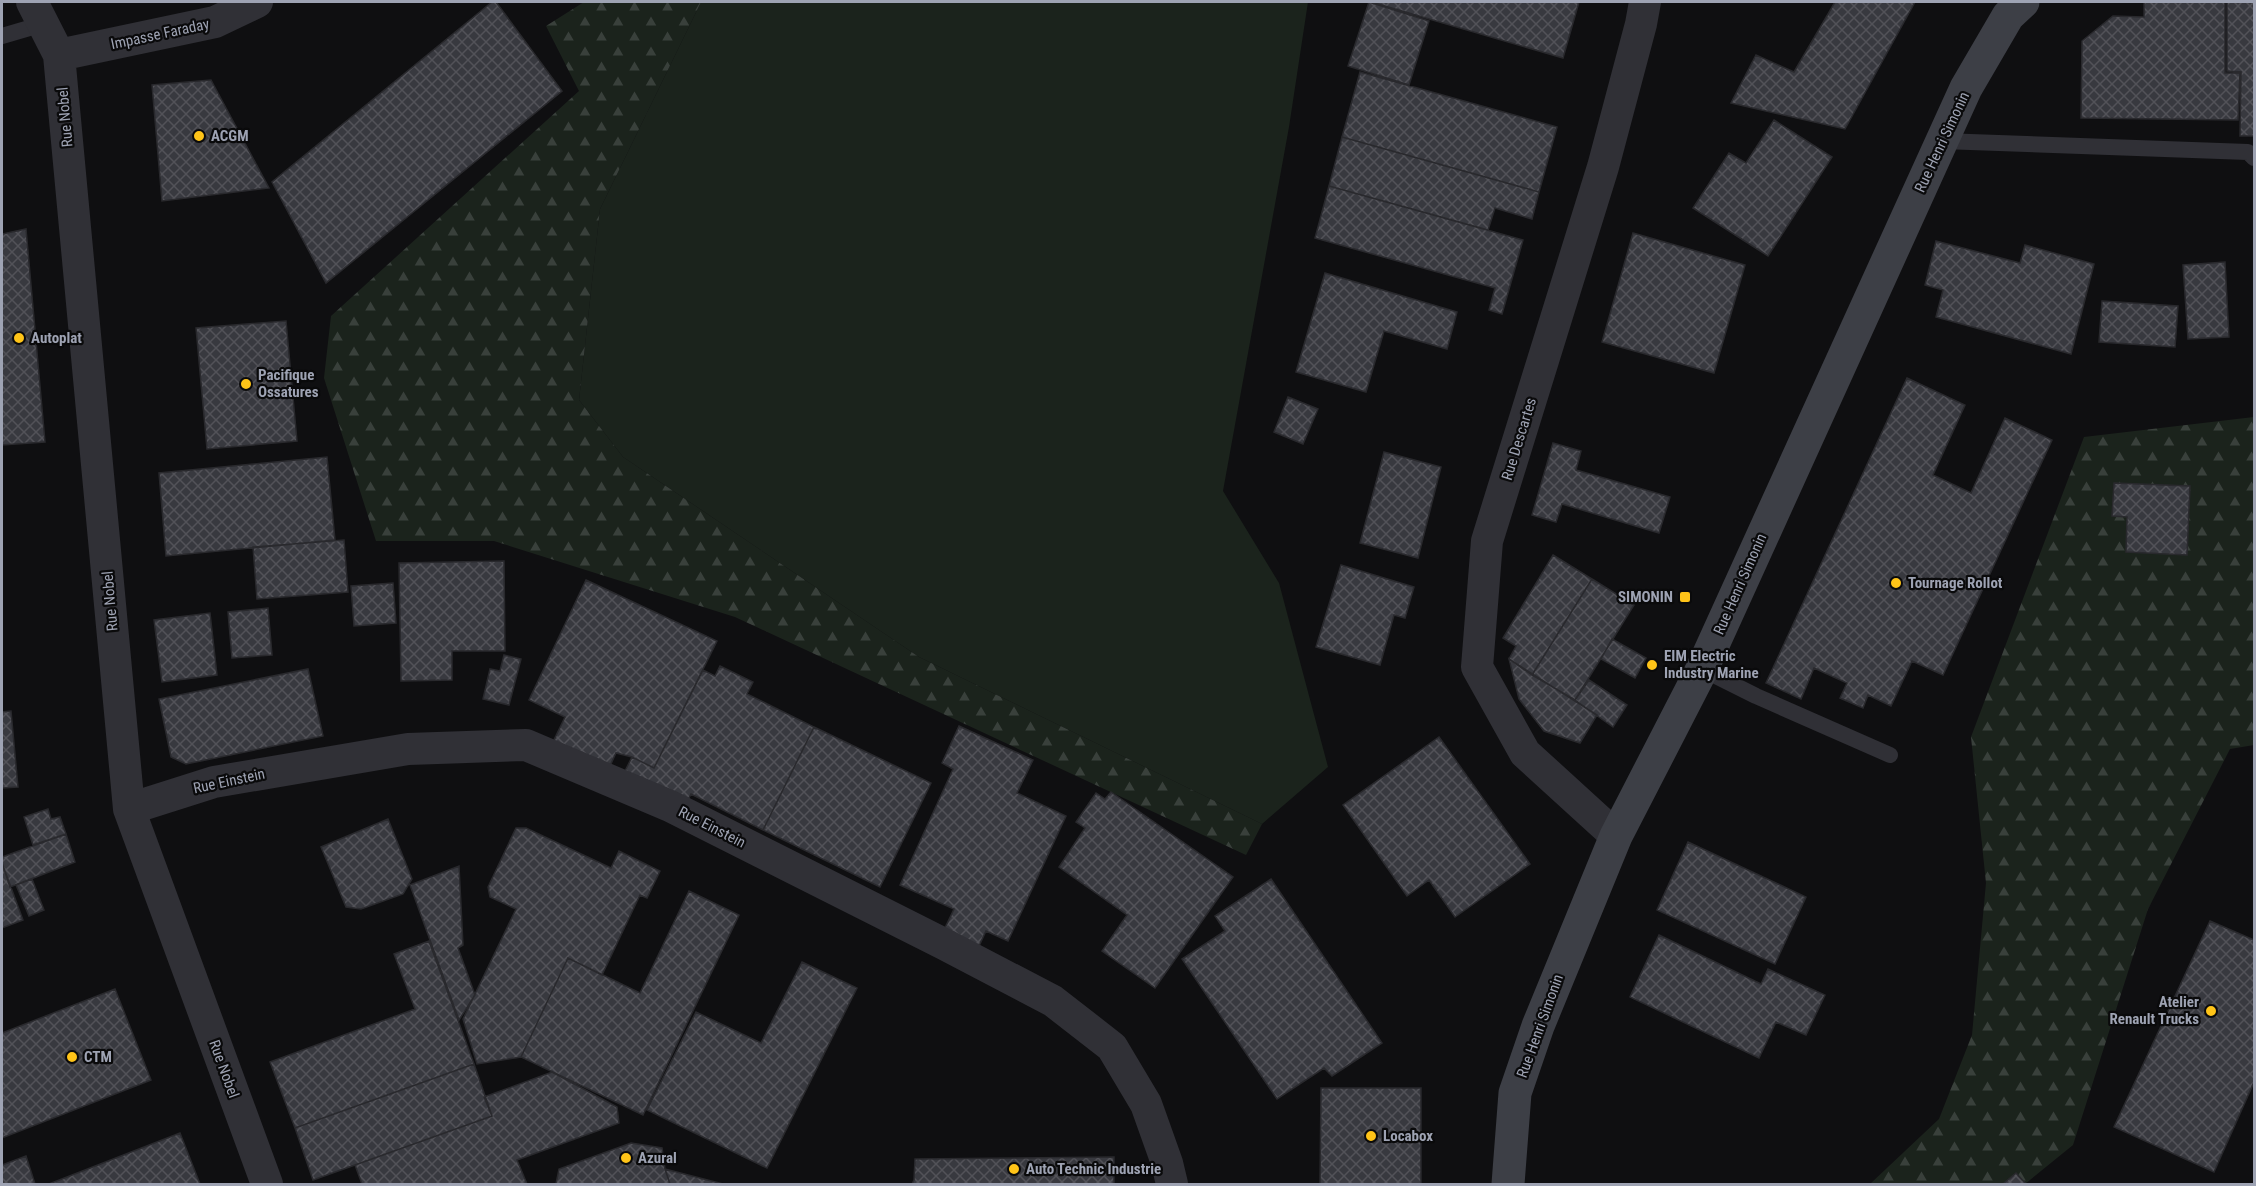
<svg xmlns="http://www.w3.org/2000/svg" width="2256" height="1186" font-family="'Roboto Condensed',sans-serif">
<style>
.grass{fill:#1b231c}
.forest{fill:url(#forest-firs)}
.building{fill:url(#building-cross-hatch);stroke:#29292d;stroke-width:1.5}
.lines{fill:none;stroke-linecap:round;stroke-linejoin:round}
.lane{stroke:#303036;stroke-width:16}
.street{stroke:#303036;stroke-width:32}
.secondary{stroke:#3d3f46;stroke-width:33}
.poi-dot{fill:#ffc418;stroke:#0a0a0b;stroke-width:2}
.labels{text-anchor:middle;stroke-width:4.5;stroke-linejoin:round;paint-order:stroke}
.street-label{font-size:15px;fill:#9ea3b3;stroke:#0a0a0b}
.poi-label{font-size:15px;font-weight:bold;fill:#9ea3b3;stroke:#0a0a0b;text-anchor:start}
</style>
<defs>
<pattern id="forest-firs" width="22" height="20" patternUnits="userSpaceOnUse" patternTransform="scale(1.5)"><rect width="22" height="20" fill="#1b231c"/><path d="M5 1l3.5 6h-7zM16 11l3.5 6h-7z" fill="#39403b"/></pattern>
<pattern id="building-cross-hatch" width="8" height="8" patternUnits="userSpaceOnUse" patternTransform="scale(1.5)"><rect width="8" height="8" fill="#38393f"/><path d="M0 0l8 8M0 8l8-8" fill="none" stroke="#525258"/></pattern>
</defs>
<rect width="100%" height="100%" fill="#0f0f11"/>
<path class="grass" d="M701,2h607l-19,125 -66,364 56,92 49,184 -66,57 -343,-167 -296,-200 -44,-57 21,-191z"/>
<path class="forest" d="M584,2h117l-101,207 -21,191 44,57 296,200 343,167 -16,31 -511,-238 -241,-76h-118l-52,-163 7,-62 248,-225 -33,-65z
M2254,417v328l-24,4 -82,160 -75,236 -48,39h-155l69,-65 33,-84 14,-152 -15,-146 113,-300z"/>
<path class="building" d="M492,2h4l66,89 -236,192 -54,-101z
M1369,2l60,19 -20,64 -61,-19z
M1371,2h208l-16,56z
M1835,2h80l-70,127 -114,-26 25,-48 38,17z
M2144,2h81v71h15l-2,47 -157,-2 1,-77 31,-25 31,1z
M2227,2h27v134h-14l1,-64 -14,-1z
M1360,72l197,55 -18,65 -197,-55z
M211,80l58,108 -107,13 -10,-116z
M1774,120l58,37 -64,99 -75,-48 36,-55 17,10z
M1342,137l197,55 -7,27 -37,-11 -7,22 -159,-44z
M1329,186l194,54 -21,74 -13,-4 6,-22 -180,-50z
M26,229l19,213 -43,3v-211z
M1633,233l112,32 -31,108 -112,-31z
M1936,241l84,22 5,-18 69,19 -23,90 -135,-37 7,-27 -18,-5z
M2225,262l4,75 -41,2 -5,-74z
M1325,273l132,39 -10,37 -63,-18 -18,61 -70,-20z
M2102,301l76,5 -3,41 -76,-5z
M286,321l11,120 -90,8 -11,-121z
M1907,378l58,27 -32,70 38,18 34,-75 47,22 -109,235 -31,-14 -21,45 -23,-11 -5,13 -23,-10 7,-15 -33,-15 -13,31 -35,-16z
M1288,397l30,12 -15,35 -29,-12z
M1553,443l28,8 -5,19 94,27 -11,36 -97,-29 -6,18 -24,-7z
M1384,452l57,15 -23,91 -58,-15z
M327,457l8,83 -169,16 -7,-83z
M2114,483l76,3 -3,69 -61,-3 1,-35 -15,-1z
M344,540l4,52 -91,7 -4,-52z
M1553,555l39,24 -60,96 -23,-16 7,-13 -13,-8z
M504,561l1,90h-53v29l-51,1 -2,-118z
M1341,565l73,22 -9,31 -11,-3 -14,50 -64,-18z
M1592,579l42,26 -59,95 -43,-25z
M586,580l131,61 -63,127 -22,-11 -16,-4 -7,15 -56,-26 12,-25 -36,-17z
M393,583l3,40 -42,3 -3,-40z
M268,608l4,47 -40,3 -4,-46z
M210,613l7,62 -55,7 -8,-62z
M1612,639l34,19 -11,20 -34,-19z
M504,655l17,4 -12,46 -26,-6 7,-30 10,2z
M1509,659l88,56 -17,28 -36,-12 -25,-32z
M720,666l33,16 -6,12 67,33 -51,103 -72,-36 -8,16 -62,-31 11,-22 22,11 49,-98 12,6z
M308,669l15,67 -137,28 -15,-7 -12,-58z
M1589,680l38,25 -14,22 -38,-27z
M11,711l7,76 -16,1v-76z
M959,726l74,34 -16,33 49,23 -58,125 -22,-10 -7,15 -35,-16 10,-21 -54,-24 53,-116 -11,-6z
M814,727l117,56 -51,104 -117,-57z
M1439,737l91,127 -75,53 -26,-37 -22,16 -64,-91z
M1111,792l122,85 -78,111 -53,-37 25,-36 -68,-48 26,-39 -9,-6 20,-29 9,6z
M48,809l3,10 9,-2 6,17 -33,11 -9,-28z
M388,819l24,60 -9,15 -42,15 -15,-2 -25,-60z
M516,828h10l85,40 8,-17 41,20 -13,27 -7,-3 -38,80 -34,-17 -47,99 -44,7 -14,-45 53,-110 -26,-12 -2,-10z
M66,834l9,28 -65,25 -8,-24v-6z
M1688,842l118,55 -31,67 -118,-54z
M2,863l21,57 -21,8z
M459,866l4,79 -5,3 17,47 -16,25 -49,-135z
M32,879l12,31 -15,6 -13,-31z
M1271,879l111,164 -50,33 -8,-8 -47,31 -95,-140 43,-28 -10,-15z
M689,891l50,24 -96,200 -122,-58 47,-99 72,35z
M2210,921l44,19v142l-40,90 -100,-45z
M1659,935l102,49 7,-15 57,26 -19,40 -30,-13 -17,36 -129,-61z
M429,941l45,123 -179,64 -25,-66 145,-53 -21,-55z
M802,962l55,26 -90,180 -120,-58 49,-98 65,31z
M115,989l36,91 -149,58v-105z
M474,1064l18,52 -179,64 -18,-52z
M552,1072l65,35 2,16 -102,37 10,24h-165l-7,-19 137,-49 -8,-19z
M1321,1088h100v96h-101z
M180,1133l20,51h-151z
M631,1143l31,5 3,21 5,15h-114l3,-15z
M26,1156l9,28h-33v-19z
M1114,1157v27h-202l2,-4 1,-21z
M665,1169l58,15h-53z
M2016,1173l10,11h-23z"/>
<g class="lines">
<path class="lane" d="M2,36l41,-12
M1942,141l306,11 6,6
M1702,669l54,27 134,59"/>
<path class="street" d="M32,2l27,53 70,754 138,375
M59,55l156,-33 42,-20
M129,809l85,-27 194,-33 118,-4 144,61 274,138 109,57 59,46 34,57 21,59 5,21
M1616,836l-91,-83 -48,-86 10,-126 116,-374 38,-143 4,-22"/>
<path class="secondary" d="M1508,1184l7,-91 23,-67 78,-190 86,-167 264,-581 42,-72 15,-14"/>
</g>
<g class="poi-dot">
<circle cx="199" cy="136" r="6"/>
<circle cx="19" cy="338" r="6"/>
<circle cx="246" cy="384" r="6"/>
<circle cx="1896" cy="583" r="6"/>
<rect x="1679" y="591" width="12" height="12" rx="3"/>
<circle cx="1652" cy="665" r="6"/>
<circle cx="2211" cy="1011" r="6"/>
<circle cx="72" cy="1057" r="6"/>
<circle cx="1371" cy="1136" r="6"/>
<circle cx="626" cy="1158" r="6"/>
<circle cx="1014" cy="1169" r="6"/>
</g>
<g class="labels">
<g class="street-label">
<text transform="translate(160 34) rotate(-12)" y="5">Impasse Faraday</text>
<text transform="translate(65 117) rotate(-95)" y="5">Rue Nobel</text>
<text transform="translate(1942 142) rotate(-65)" y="5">Rue Henri Simonin</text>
<text transform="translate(1519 439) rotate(-73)" y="5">Rue Descartes</text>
<text transform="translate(1740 584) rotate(-66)" y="5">Rue Henri Simonin</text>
<text transform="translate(110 601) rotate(-95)" y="5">Rue Nobel</text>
<text transform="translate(229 781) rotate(-12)" y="5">Rue Einstein</text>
<text transform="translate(712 827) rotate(27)" y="5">Rue Einstein</text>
<text transform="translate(1540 1026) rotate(-70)" y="5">Rue Henri Simonin</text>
<text transform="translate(224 1069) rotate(70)" y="5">Rue Nobel</text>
</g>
<g class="poi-label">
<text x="211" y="141">ACGM</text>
<text x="31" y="343">Autoplat</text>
<text x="258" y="380">Pacifique<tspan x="258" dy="17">Ossatures</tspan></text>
<text x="1908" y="588">Tournage Rollot</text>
<text x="1673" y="602" text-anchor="end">SIMONIN</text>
<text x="1664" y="661">EIM Electric<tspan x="1664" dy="17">Industry Marine</tspan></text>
<text x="2199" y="1007" text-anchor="end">Atelier<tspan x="2199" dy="17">Renault Trucks</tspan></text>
<text x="84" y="1062">CTM</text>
<text x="1383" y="1141">Locabox</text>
<text x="638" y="1163">Azural</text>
<text x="1026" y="1174">Auto Technic Industrie</text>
</g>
</g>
<rect width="2256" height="1186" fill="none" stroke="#9ea3b3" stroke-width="6"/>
</svg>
